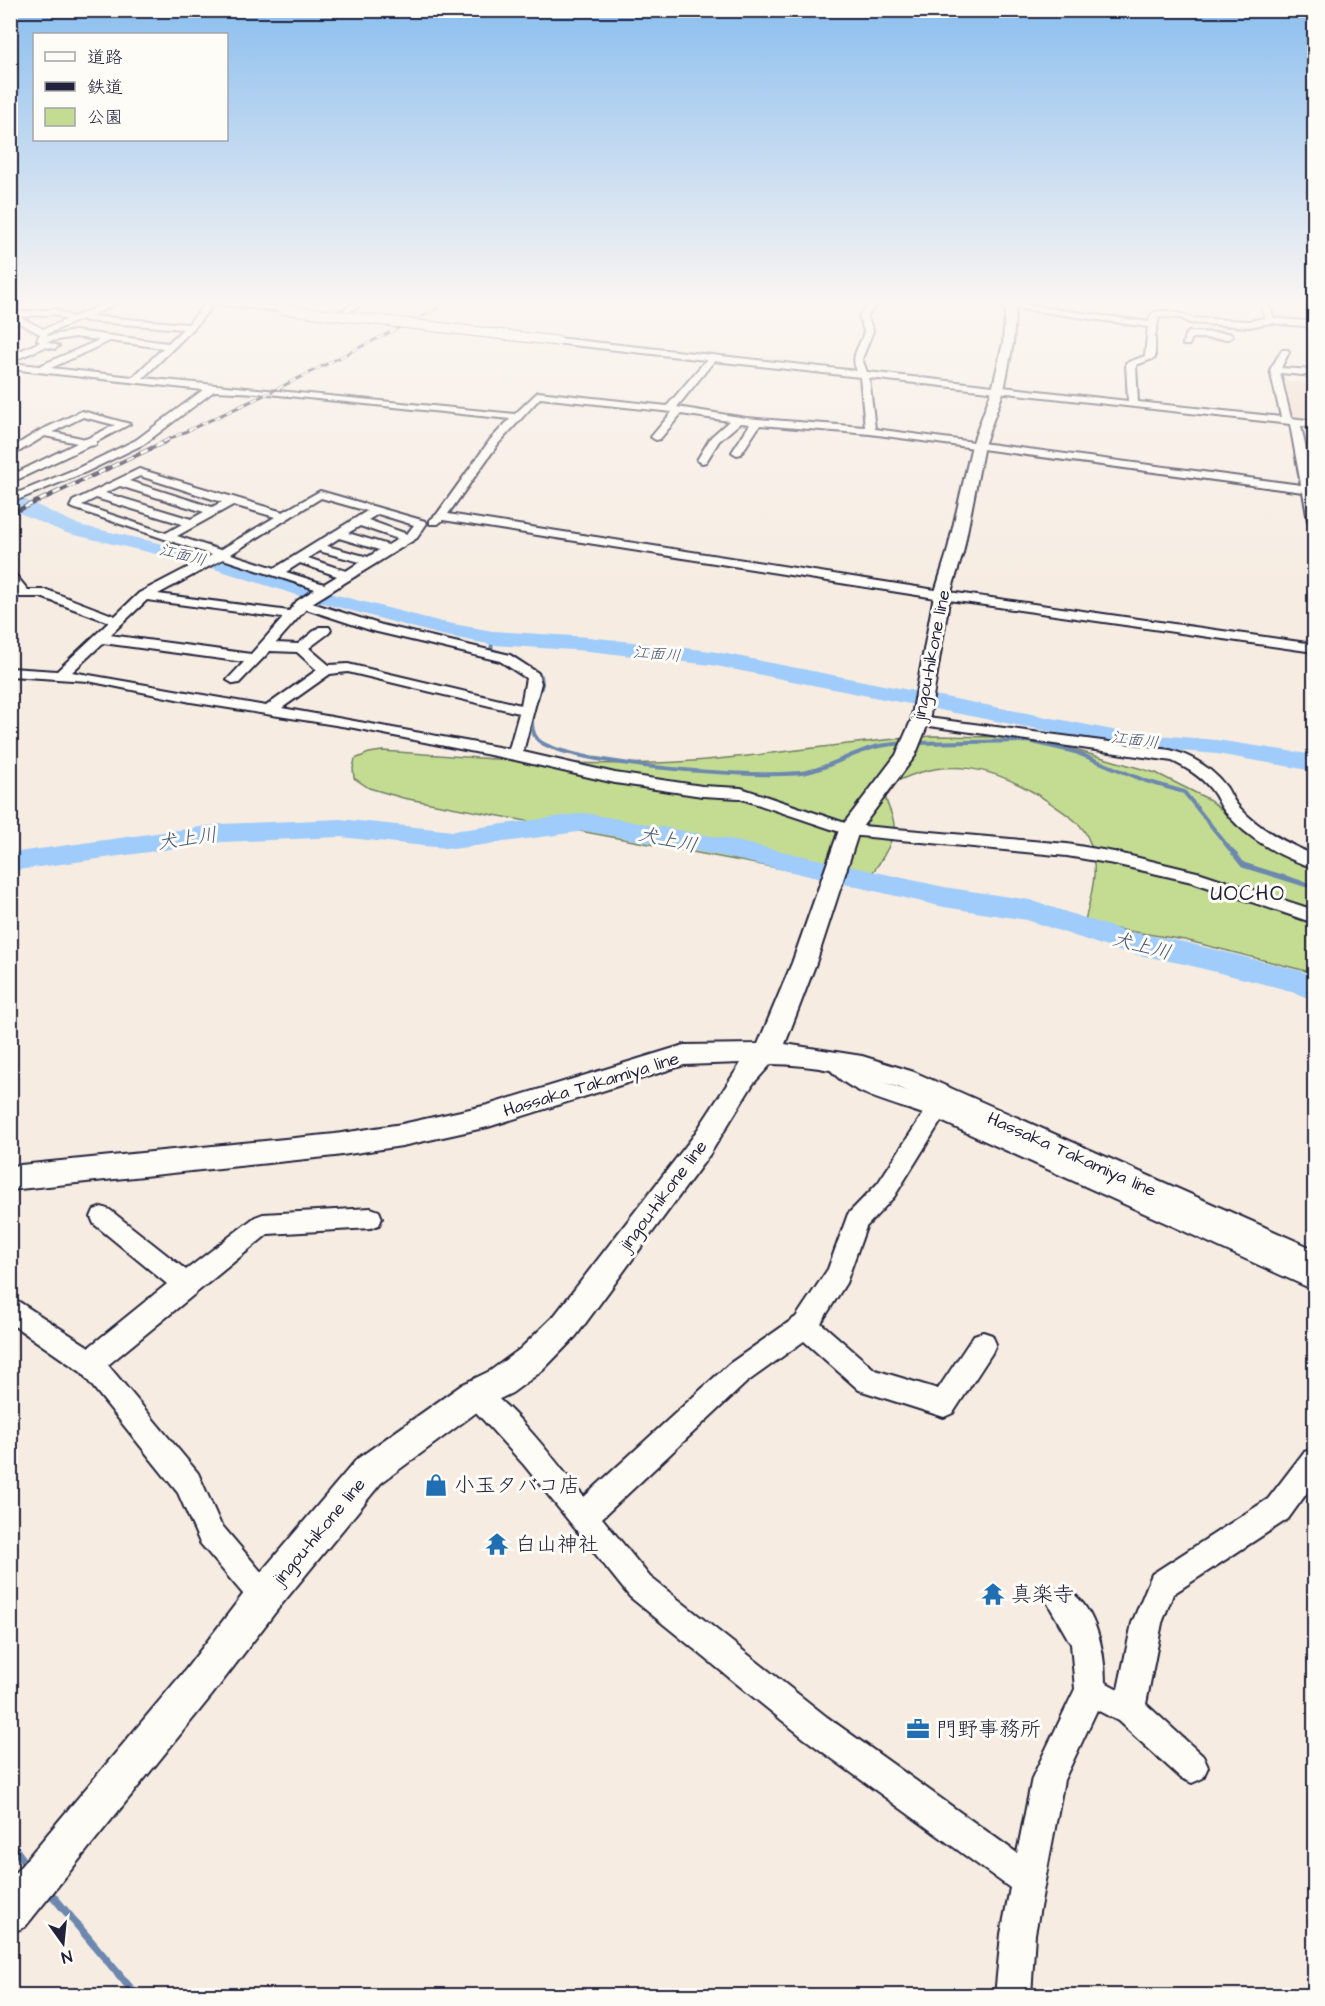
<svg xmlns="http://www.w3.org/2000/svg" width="1325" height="2006" font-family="'Architects Daughter','Klee One',sans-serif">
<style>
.built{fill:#eed9c8}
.green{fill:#c3dc92;stroke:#727f66;stroke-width:1.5}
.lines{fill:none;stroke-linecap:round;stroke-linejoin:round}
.stream-far2{stroke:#6d88ae;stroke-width:4}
.stream-far1{stroke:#6d88ae;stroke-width:5}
.stream{stroke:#6d88ae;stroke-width:8}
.river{fill:#9fccfa;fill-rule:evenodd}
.minor-casing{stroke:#22223b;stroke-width:4}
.major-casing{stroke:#22223b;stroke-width:4}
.minor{fill:#fdfcf7;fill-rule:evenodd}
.major{fill:#fdfcf7;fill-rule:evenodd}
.rail-far1-casing{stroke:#22223b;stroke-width:3}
.rail-casing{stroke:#22223b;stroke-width:4.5}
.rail-far1{stroke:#fdfcf7;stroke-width:2;stroke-dasharray:7;stroke-linecap:butt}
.rail{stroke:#fdfcf7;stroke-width:3;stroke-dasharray:8;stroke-linecap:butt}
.minor-bridge-casing{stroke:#22223b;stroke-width:11;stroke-linecap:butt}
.minor-bridge{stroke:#fdfcf7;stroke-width:9}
.labels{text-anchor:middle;stroke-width:6;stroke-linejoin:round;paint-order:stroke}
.far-water-label{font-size:16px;font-style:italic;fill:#485574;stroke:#fdfcf7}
.street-label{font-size:18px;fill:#22223b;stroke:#fdfcf7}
.water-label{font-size:20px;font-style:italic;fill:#485574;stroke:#fdfcf7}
.quarter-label{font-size:21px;letter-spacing:1.5px;fill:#22223b;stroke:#fdfcf7}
.near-poi-label{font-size:21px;fill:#22223b;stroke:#fdfcf7;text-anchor:start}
</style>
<rect width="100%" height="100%" fill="#f6ece2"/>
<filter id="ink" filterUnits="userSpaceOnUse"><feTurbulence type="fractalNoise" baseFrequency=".0167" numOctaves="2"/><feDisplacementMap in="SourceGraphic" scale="12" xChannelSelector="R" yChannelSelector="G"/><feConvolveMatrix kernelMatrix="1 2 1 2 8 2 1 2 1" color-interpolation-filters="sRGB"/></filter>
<g filter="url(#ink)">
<path class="built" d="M1280,380l34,4v37l-25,-2z"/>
<path class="green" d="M934,736l61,1 56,6 105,30 54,27 49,42 55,29v102l-129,-33 -101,-16c7,-28 17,-58 4,-86 -6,-15 -23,-25 -36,-34 -54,-37 -108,-52 -167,-16 -2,14 8,23 9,37 1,18 -19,46 -31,59l-460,-86 -34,-10 -15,-10 -1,-10 2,-9 14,-6 13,-2c103,7 208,18 311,10 80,-6 160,-20 241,-25z"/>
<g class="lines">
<path class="stream-far2" d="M493,638l-2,12 21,6 10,7
M533,670l8,6 1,8 -7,21
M532,714c0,9 -1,19 6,26 27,25 229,40 269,32 23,-5 45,-19 68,-25 10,-3 22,-3 32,-4
M916,743l112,-2 47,11 71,29 38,11 49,61"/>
<path class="stream-far1" d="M1232,851l11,14 71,22"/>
<path class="stream" d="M10,1842l18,25
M47,1889l90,107"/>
<path class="river" d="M10,497l14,2 55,26 133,30 121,39 109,28 51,9 96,6 122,14 412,81 94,8 97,15v16l-97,-17 -94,-8 -412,-81 -122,-14 -96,-6 -52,-10 -122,-33 -120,-38 -133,-31 -56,-24z
M585,813l137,25 222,49 86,13 91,30 63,12 117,29 13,5v24l-30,-11 -100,-25 -65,-13 -92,-31 -83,-13 -222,-51 -137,-25 -132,18 -113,-12 -118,5 -212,29v-18l212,-29 118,-5 113,12z"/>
<g class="minor-casing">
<path id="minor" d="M112,301h11l-33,15 98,8 18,-21 -1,-2h25l51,6 4,2 -4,2 -67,-7 -20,24 -51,50 372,36 23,-22 129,14 39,-46 -152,-17 -1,-2 4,-3 300,33c-8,-16 4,-25 7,-40l-5,-15 13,-15h8l-13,15 6,15 -11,28 5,13 261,29 -2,-38 19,-7 3,-29 -168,-24 -4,-2h21l152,21c0,-1 2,-8 4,-9 5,-5 33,1 38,5l58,3 16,-3 -5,-17h8l6,17 40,4v5l-44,-4 -21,4 -60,-4 -8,-5 -22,-1 -4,19v22l-19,7 2,37 143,15 -11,-47 12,-20h6l1,2 -8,16 33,2v6l-34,-3 11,45 23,3v6l-13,-1 13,63v35l-6,-3 -5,-29 -433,-58 -110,-9 -19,29 -4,1 -5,-3 18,-28 -10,-1 -21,18 -13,21 -4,1 -5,-3 14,-23 18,-16 -48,-7 -21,25 -4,1 -5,-3 21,-25 -132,-14 -42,46 -50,70 494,77 372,53v8l-372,-53 -499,-79 -5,4h-8v-4l7,-6 53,-74 20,-21 -251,-26 -45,-2 -70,53 -58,28 -76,31v-7l68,-28 58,-28 67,-50 -193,-21v-6l29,3 60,-26 -24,-3 -29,5 13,4 -4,3 -10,-2 -35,15v-7l30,-13 -3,-2 3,-6 -30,-16v-5l45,-4 18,8zM54,314l12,6 -23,9 -23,-12zM82,319l3,2 98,8 -15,14 -93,-12 -28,5 2,-3zM110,341l53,7 -30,29 -82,-9zM714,361l146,16 5,50 -119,-9 -69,-11zM869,378l421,46 11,61 -426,-56z
M357,301h10l-24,15 -7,-2z
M1189,332l40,1 4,3 -4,3 -37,-1 -3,7h-6l2,-10z
M82,411l48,13 -34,18v3l-7,1 -79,37v-7l67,-33 -32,-7 -35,21v-8l29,-18zM83,417l32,8 -29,14 -33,-7z
M139,469l144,43 37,-21 105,30 2,2 -10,15 -105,65 70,22 128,30 28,18 3,10 -18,69 92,21 87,13 39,2 110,37 216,19 47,8 87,21 113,37v13l-122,-41 -78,-18 -47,-8 -218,-21 -110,-37 -37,-2 -87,-13 -100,-23 -161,-32 -163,-26 -103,-21 -78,-5v-8l47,3 52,-49 -68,-25h-21l-10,-12v-13l4,1 14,17h19l68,26 24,-23 73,-38 -142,-48 3,-6zM140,476l82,26 -10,5 -83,-26zM120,486l84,26 -13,7 -86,-26zM96,498l86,26 -16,9 -84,-28zM321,498l46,13 -92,57 -44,-14zM233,505l42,12 -55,33 -43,-14zM378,514l36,11 -7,9 -39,-14zM360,526l38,13 -10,6 -40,-12zM339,538l40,12 -11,7 -41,-11zM319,551l41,11 -14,9 -38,-13zM223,559l92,30 -18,12 -8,10 -131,-17zM300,563l37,13 -13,8 -38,-12zM147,600l136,18 -32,36 -141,-19zM306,609l67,22 127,30 26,17 -5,27 -173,-41 -19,1 -20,-17 20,-15 2,-3 -2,-3h-10l-21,17 -22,-1zM103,643l141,19 -17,18 7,4 5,-1 31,-32 27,1 20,18 -51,36 -194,-34zM348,672l171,41 -10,36 -227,-41 48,-34z
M920,717l250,33c23,6 43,19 57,38 4,7 7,14 13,20 19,21 48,36 74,47v12c-29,-7 -67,-29 -86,-52 -6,-6 -9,-13 -13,-20 -10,-16 -26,-26 -43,-34l-257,-37 -2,-3 2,-3z
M834,1052l7,2 25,22 89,32 359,159v23l-373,-169 -47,76 -28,30 -20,56 -25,40 54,47 63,19 36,-54 9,-3 9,3 4,9 -4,9 -39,60 -9,4 -85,-27 -55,-49 -57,41 -145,136 48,59 177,140 190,136 15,-75 43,-89 -4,-45 -24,-42 5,-10 10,-5c33,14 43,63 43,95l13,7 14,-66 20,-49 116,-75 36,-47 10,-3v34l-26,36 -115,75 -11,29 -16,81 57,52 5,11 -5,11 -11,5 -11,-5 -63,-57 -21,-11 -33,70 -29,154 -4,62h-36l6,-62 9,-46 -205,-149 -175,-142 -106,-132 -50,-55 -9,-6 -4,-9 4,-9 9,-4c33,14 86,85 110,115l145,-133 67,-47 32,-48 20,-55 30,-31 45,-69c-33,-12 -82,-21 -99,-54l3,-6z
M102,1207l8,3 76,60 69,-53 8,-3 108,-6 8,3 3,7 -3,7 -8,3 -103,6 -160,131 90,108 22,50 54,64 5,10 -5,10 -10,5 -10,-5 -54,-64 -22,-50 -97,-121 -71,-49v-27l79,51 78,-63 -73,-60 -3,-7 3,-7z"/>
</g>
<g class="major-casing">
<path id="major" d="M1006,301h10l-3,42 -9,47 -20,55 -21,108 -13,42 -21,126 -14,35 -56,75 -43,132 -31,81 77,12 52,16 400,177v27l-416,-189c-41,-12 -84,-23 -127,-23l-18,20 -43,70 -134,182 -34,35 -30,22 -27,13 -104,77 -104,127 -65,85 -187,232 -15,6v-54l176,-210 65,-85 106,-125 106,-75 27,-13 30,-22 34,-33 138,-178 49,-75 -57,2 -196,62 -86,19 -67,10 -325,34v-24l325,-32 67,-10 86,-19 196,-60 74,-1 34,-81 47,-133 57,-75 15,-34 23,-126 13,-42 25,-108 20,-55 11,-47z"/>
</g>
<use href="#minor" class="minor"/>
<use href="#major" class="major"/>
<g class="rail-far1-casing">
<path id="rail-far1" d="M163,442l106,-49 183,-92"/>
</g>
<g class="rail-casing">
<path id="rail" d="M10,514l157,-73"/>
</g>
<use href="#rail-far1" class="rail-far1"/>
<use href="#rail" class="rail"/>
<g class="minor-bridge-casing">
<path id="minor-bridge" d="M281,309l276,32"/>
</g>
<use href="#minor-bridge" class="minor-bridge"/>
</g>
</g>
<linearGradient id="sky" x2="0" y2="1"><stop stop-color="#8bbeef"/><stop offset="0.52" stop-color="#fbf6f2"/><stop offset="1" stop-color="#fbf6f2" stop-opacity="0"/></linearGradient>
<rect width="1325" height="582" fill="url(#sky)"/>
<defs>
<g id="shop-bare" transform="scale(1.8)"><path d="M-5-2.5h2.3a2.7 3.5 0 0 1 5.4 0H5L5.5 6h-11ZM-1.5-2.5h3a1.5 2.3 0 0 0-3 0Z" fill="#1f6fb2" stroke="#fdfcf7" stroke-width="2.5" paint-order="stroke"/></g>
<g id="temple-bare" transform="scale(1.8)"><path d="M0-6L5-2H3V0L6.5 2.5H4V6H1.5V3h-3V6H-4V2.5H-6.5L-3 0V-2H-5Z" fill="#1f6fb2" stroke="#fdfcf7" stroke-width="2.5" paint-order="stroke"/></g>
<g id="office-bare" transform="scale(1.8)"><path d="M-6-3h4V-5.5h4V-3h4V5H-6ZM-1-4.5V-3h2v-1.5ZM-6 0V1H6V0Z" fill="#1f6fb2" stroke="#fdfcf7" stroke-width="2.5" paint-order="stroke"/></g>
</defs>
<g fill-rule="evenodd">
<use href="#shop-bare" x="436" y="1485"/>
<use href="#temple-bare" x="497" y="1544"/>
<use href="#temple-bare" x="993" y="1594"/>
<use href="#office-bare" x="918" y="1729"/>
</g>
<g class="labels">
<g class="far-water-label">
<text transform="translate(183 554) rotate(14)" y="6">江面川</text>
<text transform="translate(657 653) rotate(5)" y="6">江面川</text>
<text transform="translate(1135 739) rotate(7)" y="6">江面川</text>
</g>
<g class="street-label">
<text transform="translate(931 655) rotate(-79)" y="6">jingou-hikone line</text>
<text transform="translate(591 1084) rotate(-17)" y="6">Hassaka Takamiya line</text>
<text transform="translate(1072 1154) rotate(24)" y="6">Hassaka Takamiya line</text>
<text transform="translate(663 1195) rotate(-53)" y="6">jingou-hikone line</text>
<text transform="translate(319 1531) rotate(-50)" y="6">jingou-hikone line</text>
</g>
<g class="water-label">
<text transform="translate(187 838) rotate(-8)" y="7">犬上川</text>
<text transform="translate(668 839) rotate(12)" y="7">犬上川</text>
<text transform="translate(1142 945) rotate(15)" y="7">犬上川</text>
</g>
<g class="quarter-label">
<text x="1248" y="900">UOCHO</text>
</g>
<g class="near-poi-label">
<text x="454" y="1492">小玉タバコ店</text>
<text x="515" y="1551">白山神社</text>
<text x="1011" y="1601">真楽寺</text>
<text x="936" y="1736">門野事務所</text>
</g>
</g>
<rect width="1325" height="2006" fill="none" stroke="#fdfcf7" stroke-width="36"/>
<rect x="18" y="18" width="1289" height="1970" fill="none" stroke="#22223b" stroke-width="2" filter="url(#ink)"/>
<rect x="33" y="33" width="195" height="108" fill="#fdfcf7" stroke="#a5a5ac" stroke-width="1.5"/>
<rect x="45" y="52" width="30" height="9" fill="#fdfcf7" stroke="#a5a5ac" stroke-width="1.5"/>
<text x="87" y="63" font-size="18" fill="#22223b">道路</text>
<rect x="45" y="82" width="30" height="9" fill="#22223b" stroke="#a5a5ac" stroke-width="1.5"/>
<text x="87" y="93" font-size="18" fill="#22223b">鉄道</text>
<rect x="45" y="108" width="30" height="18" fill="#c3dc92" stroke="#a5a5ac" stroke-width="1.5"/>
<text x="87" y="123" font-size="18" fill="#22223b">公園</text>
<g transform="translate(63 1943) rotate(165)" stroke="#fdfcf7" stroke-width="4.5" paint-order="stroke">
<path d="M0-4.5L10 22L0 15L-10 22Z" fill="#22223b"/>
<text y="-9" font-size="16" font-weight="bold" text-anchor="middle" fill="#22223b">N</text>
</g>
</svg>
